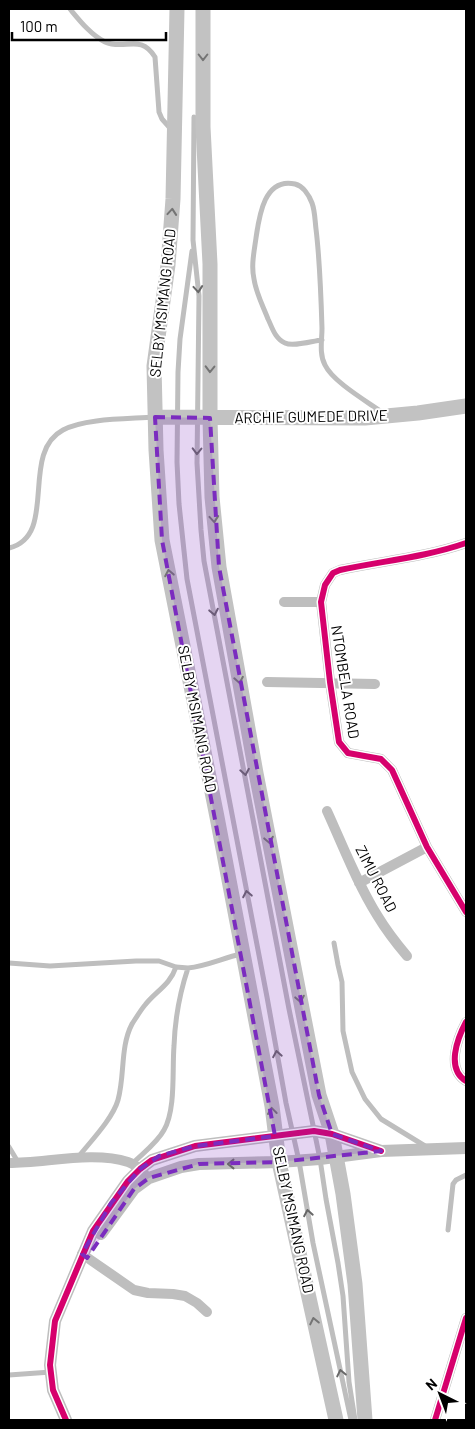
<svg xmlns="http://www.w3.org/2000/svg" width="475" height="1429" font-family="Barlow,sans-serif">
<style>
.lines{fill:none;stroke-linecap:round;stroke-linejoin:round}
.service{stroke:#bebebe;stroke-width:5}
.minor{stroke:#bebebe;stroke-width:10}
.tertiary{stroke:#bebebe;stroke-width:12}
.secondary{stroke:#c2c2c2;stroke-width:15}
.cycleway-casing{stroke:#fff;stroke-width:9}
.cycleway{stroke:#d6006c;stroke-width:6}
.oneway{stroke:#747474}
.oneway2{stroke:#686868}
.marked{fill:#7b2cbf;fill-opacity:0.2;stroke:#7b2cbf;stroke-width:4;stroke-dasharray:10 6;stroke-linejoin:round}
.labels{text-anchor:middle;stroke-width:4;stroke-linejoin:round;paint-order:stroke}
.street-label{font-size:15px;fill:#000;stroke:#fff}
</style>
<rect width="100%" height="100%" fill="#fff"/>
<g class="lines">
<path class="service" d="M70,9c10,12 21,26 35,33 20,9 35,-9 50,15l4,55 3,7 8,9
M194,117l-1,123 6,56 -2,167 4,67 3,31 85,448 31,150 6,40 12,64 5,33 6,86 6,38
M192,251l-12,88 -2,33 -1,90 2,42 8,75 80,418 19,106 13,58 14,82 38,177
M322,340c-10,1 -29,7 -37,3 -10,-4 -13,-16 -17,-24 -5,-13 -12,-26 -14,-40 -3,-13 0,-27 2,-41 3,-21 8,-61 39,-54 8,2 14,11 17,19 3,8 3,18 4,26 4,33 5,66 6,99 0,12 -3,26 3,37 8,17 43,37 58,48
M9,548c50,-12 10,-95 54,-118 22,-12 66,-11 91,-13
M334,943l4,22 4,17 1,49 9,41 13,27 16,20 44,27
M9,963l41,3 86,-5h23l17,6 12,1
M9,1147l9,15
M79,1156c12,-15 34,-38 39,-56 7,-25 2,-53 14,-76 4,-6 8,-13 13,-19 11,-14 25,-20 31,-38
M133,1163c10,-10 24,-20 31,-33 12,-21 8,-60 10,-84 1,-28 5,-51 14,-78 19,-2 35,-10 53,-14
M448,1230l5,-46 3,-4 10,-5
M9,1375l42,-3"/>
<path class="minor" d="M466,543c-40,14 -84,18 -126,27l-7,3 -8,12 -4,17 9,80 9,60 9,11 33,6 11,11 35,77 39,65
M284,602h37
M267,682l108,2
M327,811c16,35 30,72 50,104 9,15 19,28 30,41
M359,883l68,-36
M466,1022c-9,17 -20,47 0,59
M9,1163c37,0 84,-12 119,-1 6,2 11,6 16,11
M82,1254l52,36 14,3 25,1 12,2 12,7 10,9
M435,1420l31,-102"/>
<path class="tertiary" d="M101,1234l33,-45 15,-11 32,-11 18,-3 80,-2 41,-3 61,-8 85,-3
M66,1420l-13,-30 -3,-25 5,-44 38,-90 35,-50 12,-12 12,-9 43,-14 119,-15 18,3 49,17"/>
<path class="secondary" d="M177,9l-4,190 -5,66 -14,101 2,84 6,90 55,277 55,289 7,56 57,258
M203,9v118l7,137v154l2,79 7,70 37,206 63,322 13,39 11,60 12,90 10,136
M155,417l210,1 53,-5 48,-7"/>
<g class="cycleway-casing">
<path id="cycleway" d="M466,543c-40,14 -84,18 -126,27l-7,3 -8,12 -4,17 9,80 9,60 9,11 33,6 11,11 35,77 39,65
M466,1022c-9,17 -20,47 0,59
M66,1420l-13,-30 -3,-25 5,-44 38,-90 35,-50 12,-12 12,-9 43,-14 119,-15 18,3 49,17
M435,1420l31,-102"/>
</g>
<use href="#cycleway" class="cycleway"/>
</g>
<defs><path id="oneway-chevron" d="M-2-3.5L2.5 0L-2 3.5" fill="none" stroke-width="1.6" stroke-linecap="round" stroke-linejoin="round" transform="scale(1.25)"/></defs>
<g class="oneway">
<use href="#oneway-chevron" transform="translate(203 57) rotate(90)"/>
<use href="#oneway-chevron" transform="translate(172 212) rotate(-85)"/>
<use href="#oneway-chevron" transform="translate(210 369) rotate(91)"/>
<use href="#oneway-chevron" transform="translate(214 519) rotate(85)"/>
<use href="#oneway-chevron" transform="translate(169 573) rotate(-101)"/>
<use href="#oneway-chevron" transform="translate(239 680) rotate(80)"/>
<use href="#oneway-chevron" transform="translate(269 840) rotate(79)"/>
<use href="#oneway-chevron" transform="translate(300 999) rotate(79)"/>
<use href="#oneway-chevron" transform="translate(272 1111) rotate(-97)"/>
<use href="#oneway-chevron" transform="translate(314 1321) rotate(-102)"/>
</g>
<g class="oneway2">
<use href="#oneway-chevron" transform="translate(198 289) rotate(85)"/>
<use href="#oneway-chevron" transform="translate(197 451) rotate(91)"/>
<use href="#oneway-chevron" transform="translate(214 612) rotate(79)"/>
<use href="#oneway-chevron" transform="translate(245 772) rotate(80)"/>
<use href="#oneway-chevron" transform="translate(247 894) rotate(-101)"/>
<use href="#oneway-chevron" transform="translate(277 1054) rotate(-100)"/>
<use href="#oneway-chevron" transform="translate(231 1164) rotate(180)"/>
<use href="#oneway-chevron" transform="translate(308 1213) rotate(-100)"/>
<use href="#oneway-chevron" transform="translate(341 1373) rotate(-102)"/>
</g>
<path class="marked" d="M155,417l55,1 9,149 100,528 13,39 49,17 -102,11 -80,2 -50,14 -15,11 -47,69 -5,-4 29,-51 29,-34 19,-13 36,-10 80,-10 -113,-596z"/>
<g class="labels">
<g class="street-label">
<text transform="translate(163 303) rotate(-84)" y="5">SELBY MSIMANG ROAD</text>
<text transform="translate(311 417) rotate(-1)" y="5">ARCHIE GUMEDE DRIVE</text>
<text transform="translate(345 682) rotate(81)" y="5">NTOMBELA ROAD</text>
<text transform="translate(197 719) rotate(79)" y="5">SELBY MSIMANG ROAD</text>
<text transform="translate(376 879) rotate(63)" y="5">ZIMU ROAD</text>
<text transform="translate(293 1220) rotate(78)" y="5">SELBY MSIMANG ROAD</text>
</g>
</g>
<rect width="475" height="1429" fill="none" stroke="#000000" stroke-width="20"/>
<g transform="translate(440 1394) rotate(318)" stroke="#ffffff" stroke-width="4" paint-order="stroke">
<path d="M0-4L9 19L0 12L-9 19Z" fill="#000000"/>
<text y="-8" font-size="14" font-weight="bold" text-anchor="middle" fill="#000000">N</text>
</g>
<path d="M12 32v8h154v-8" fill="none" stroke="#000000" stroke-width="2.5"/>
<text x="20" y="32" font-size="15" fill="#000000" stroke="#ffffff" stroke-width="4" paint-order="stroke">100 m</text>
</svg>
